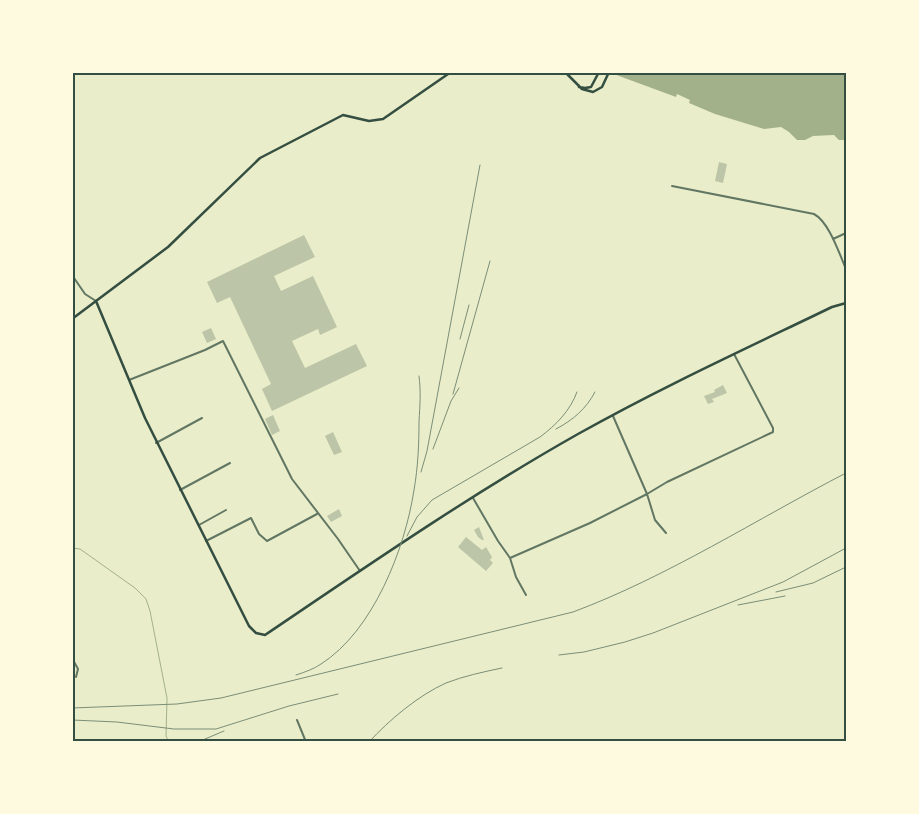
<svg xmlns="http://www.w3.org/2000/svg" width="919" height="814" font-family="'Roboto Condensed',sans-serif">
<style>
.water{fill:#a3b18a}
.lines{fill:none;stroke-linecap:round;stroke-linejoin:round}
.stream{stroke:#a3b18a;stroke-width:1}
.building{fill:#bcc5a7}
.minor{stroke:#617663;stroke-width:2}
.secondary{stroke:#344e41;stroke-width:2.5}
.rail{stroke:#7c8e77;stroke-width:1}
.neatline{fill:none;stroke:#344e41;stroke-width:2}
</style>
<rect width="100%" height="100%" fill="#e9edc9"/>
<path class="water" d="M611,73h235v67h-7l-5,-5 -21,1 -8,4h-8l-8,-8 -8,-5 -17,2 -49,-15 -26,-11 1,-3 -13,-6 -1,3z"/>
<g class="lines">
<path class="stream" d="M72,548l8,1 55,39 11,11 4,12 17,87 -1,38 3,6"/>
</g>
<path class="building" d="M719,162l8,2 -4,19 -8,-2z
M304,235l11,22 -41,19 7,15 32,-15 24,51 -17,8 -2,-6 -26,12 13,27 51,-24 11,22 -95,45 -10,-22 9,-5 -41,-87 -13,6 -10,-21z
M211,328l5,11 -9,4 -5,-11z
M723,385l4,8 -15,6 2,3 -6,2 -4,-8 11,-4 -1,-2z
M273,415l7,16 -8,4 -7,-16z
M333,432l9,20 -8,3 -9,-19z
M339,509l3,7 -11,6 -4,-6z
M479,527l5,13h-2l-4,-3 -4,-7z
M466,537l16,13 4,-3 6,10 -2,3 3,3 -7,8 -28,-24z"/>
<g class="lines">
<path class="minor" d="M672,186l142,28c15,8 25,39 32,55
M833,239l13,-6
M72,275l13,19 11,7
M129,380l76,-30 18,-9 69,138 46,60 22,32
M613,416l34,78 8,26 11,13
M156,443l46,-25
M180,490l50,-27
M473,498l25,43 12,17 6,19 10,18
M199,525l27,-15
M206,541l45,-23 8,16 8,7 50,-27
M510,558l80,-35 57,-29 20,-12 106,-50v-4l-39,-74
M72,658l6,11 -2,8
M297,720l9,22"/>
<path class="secondary" d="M565,72l17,17 11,3 9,-5 7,-15
M579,87l6,1 6,-1 8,-15
M96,301l49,117 104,208 7,7 9,2c102,-69 205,-140 313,-201 82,-46 169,-86 254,-127l14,-4
M72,319l96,-72 92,-89 83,-43 26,6 14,-2 68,-47"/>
<path class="rail" d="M460,339l9,-34
M453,394l37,-133
M556,429c17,-9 30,-20 39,-37
M433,449l18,-48 8,-13
M421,472l6,-21 53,-286
M407,536l10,-19 15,-17 108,-63c16,-12 30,-26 37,-45
M776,592l37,-9 33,-16
M738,605l47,-9
M559,655l25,-3 41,-10 28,-9 130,-51 63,-34
M296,675c9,-3 18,-6 25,-11 52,-33 84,-115 93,-174 4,-23 5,-46 5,-69 1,-15 2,-30 0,-45
M72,708l105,-4 44,-6 352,-86c94,-35 184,-93 273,-139
M72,720l45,2 57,7h42l73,-23 49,-12
M198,742l26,-11
M369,742c20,-22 50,-47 77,-59 18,-7 37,-11 56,-15"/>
</g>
<rect width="919" height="814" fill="none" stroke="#fefae0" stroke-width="148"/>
<rect x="74" y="74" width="771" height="666" class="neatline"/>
</svg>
